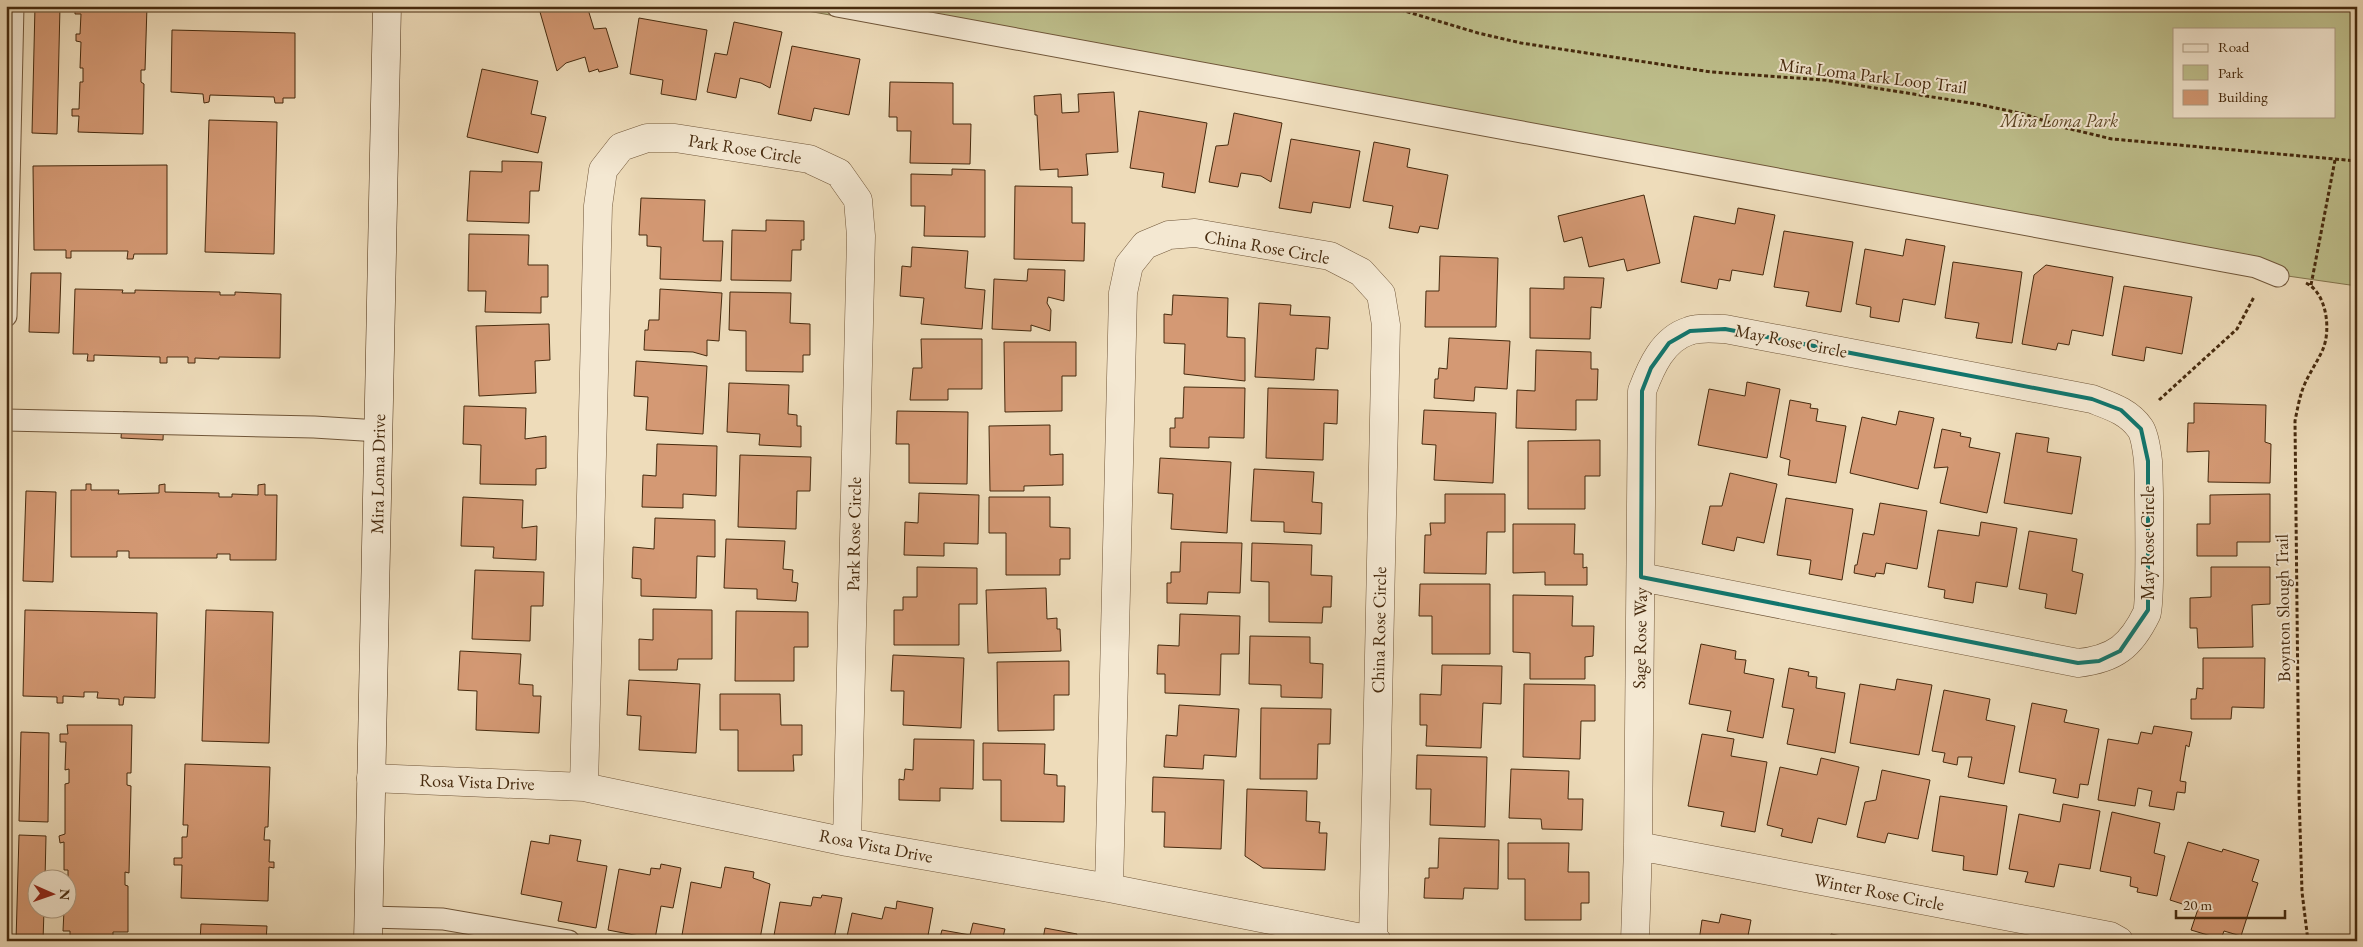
<svg xmlns="http://www.w3.org/2000/svg" width="2363" height="947" font-family="'EB Garamond',serif">
<style>
.green{fill:#bebf8c;stroke:#82744d;fill-rule:evenodd}
.building{fill:#d49974;stroke:#462a0e}
.lines{fill:none;stroke-linecap:round;stroke-linejoin:round}
.lane-casing{stroke:#705639;stroke-width:23}
.street-casing{stroke:#705639;stroke-width:29}
.secondary-casing{stroke:#462a0e;stroke-width:29}
.path{stroke:#462a0e;stroke-width:3;stroke-dasharray:4 2.5;stroke-linecap:butt}
.lane{stroke:#f4e8d2;stroke-width:21}
.street{stroke:#f4e8d2;stroke-width:28}
.secondary{stroke:#f4e8d2;stroke-width:28}
.marked{fill:none;stroke:#0f766e;stroke-width:4;stroke-linejoin:round}
.labels{text-anchor:middle;stroke-width:4;stroke-linejoin:round;paint-order:stroke}
.street-label{font-size:18px;fill:#462a0e;stroke:#f4e8d2}
.park-label{font-size:18px;font-style:italic;fill:#5e4827;stroke:#f4e8d2}
</style>
<rect width="100%" height="100%" fill="#eedcba"/>
<filter id="stains"><feTurbulence type="fractalNoise" baseFrequency=".004" numOctaves="4"/><feColorMatrix values="0 0 0 0 .2 0 0 0 0 .09 0 0 0 0 .02 0 0 0 .5 -.17"/></filter>
<radialGradient id="worn" r=".72"><stop offset=".6" stop-color="#630" stop-opacity="0"/><stop offset="1" stop-color="#630" stop-opacity=".3"/></radialGradient>
<path class="green" d="M780,6h1577v280l-118,-17zM2174,29h160v87h-160z"/>
<path class="building" d="M35,6h25l-3,128 -25,-1z
M81,6h66l-2,64h-4v12l3,2 -1,50 -65,-2 1,-16h-7v-7h7l1,-27h3v-14h-3l1,-26 -5,-1v-7h4l1,-20h-6v-6z
M560,6h27l7,23 12,-1 12,39 -19,5 -1,-3 -9,3 -4,-15 -19,6 -9,8 -17,-59z
M639,18l68,12 -11,70 -35,-6 2,-14 -33,-6z
M734,22l48,10 -12,56 -9,-5 -21,-5 -4,20 -29,-6 8,-39 12,2z
M172,30l123,3v65h-12v5h-8l-1,-6 -64,-2 -1,7 -5,1 -1,-9 -32,-2z
M792,46l68,13 -11,56 -35,-7 -3,13 -33,-7z
M482,69l56,12 -7,33 15,3 -8,36 -71,-16z
M890,82l63,1v41h18l-1,40 -60,-1 1,-32h-14v-14h-8z
M1114,92l4,60 -32,2 2,21 -30,2v-8l-18,1 -3,-55h-2l-1,-19 27,-2 1,19 17,-1 -1,-18z
M1139,111l68,12 -12,70 -33,-6 2,-14 -34,-5z
M1234,113l48,10 -11,59 -10,-6 -20,-3 -3,14 -29,-5 7,-36 12,-1z
M209,120l68,2 -3,132 -69,-2z
M1291,139l69,12 -10,57 -37,-6 -2,11 -32,-5z
M1374,142l36,7 -3,18 41,8 -10,54 -18,-3 -2,7 -29,-5 4,-22 -30,-5z
M502,161l40,1 -3,29h-9l-1,32 -62,-2 3,-50 32,1z
M167,165v89h-33l-1,5h-6l1,-8h-57v7h-5v-8h-32l-1,-84z
M952,169l33,1v67l-61,-1 1,-30h-14v-32l41,1z
M1015,186l57,1v36h13l-1,38 -70,-2z
M1644,195l16,68 -33,8 -3,-12 -35,8 -7,-30 -18,5 -6,-26z
M641,198l64,2 -2,41h20l-2,40 -61,-2 1,-32 -14,-1v-11h-8z
M1738,208l37,7 -12,60 -31,-5 -2,11 -11,-2 -2,10 -36,-7 13,-66 41,8z
M766,220l38,1v19h-3v10h-9l-1,31 -60,-1 1,-50 34,1z
M1784,231l69,11 -12,70 -35,-6 3,-14 -35,-5z
M469,234l60,1 -1,30h20v32h-7v16l-56,-1 1,-21h-18z
M1906,239l39,7 -10,59 -32,-6 -4,23 -29,-5 1,-10 -15,-3 9,-55 38,7z
M912,247l56,4 -3,37 20,2 -3,39 -61,-5 3,-26 -24,-2 2,-30 9,1z
M1440,256l58,2 -2,69h-71l1,-36h13z
M1953,262l69,10 -10,71 -36,-5 3,-15 -34,-5z
M2046,265l67,12 -10,59 -31,-6 -3,15 -11,-2 -2,7 -34,-6 12,-69z
M1028,269l37,1 -1,31 -16,-4 -1,6 4,7 -1,21 -19,-6v6l-39,-2 2,-50 33,2z
M31,273h30l-2,60 -30,-1z
M1564,277l40,1 -3,30 -10,-1 -1,32 -60,-1v-50l34,1z
M2124,286l68,11 -10,57 -36,-7 -2,14 -32,-6z
M75,289l48,1 -1,3h13v-3l85,2v3h15v-3l46,2 -1,64 -61,-1v2l-24,-1v5h-7v-6h-21v6h-7v-6l-66,-2v6h-7l1,-7h-15z
M660,289l62,4 -3,48 -12,-1v16l-14,-4 -49,-2 1,-20h3l1,-10h10z
M730,292l61,1 -1,30 20,1v31h-7v17l-57,-1v-40l-17,-1z
M1173,295l55,3 -1,39 18,1v43l-61,-7 1,-30 -21,-1v-29l8,1z
M1259,303l32,2 -1,10 40,2 -2,32 -12,-1 -2,32 -59,-3z
M549,324l1,36 -15,1 1,32 -57,3 -3,-70z
M1449,338l61,3 -3,48 -32,-2 -1,14 -40,-3 1,-19h3l1,-11 8,1z
M921,339h61v50h-34v11h-38l3,-32h9z
M1004,342h72v34h-14v35l-57,1z
M1536,350l55,2v17h7l-1,31h-21v30l-60,-2 1,-38 18,1z
M636,361l71,5 -4,68 -57,-4 2,-33 -14,-1z
M1747,382l33,7 -13,69 -69,-13 11,-56 36,7z
M729,383l60,2 -1,29 9,1v11h4v21l-42,-2 1,-11 -33,-2z
M1184,387l61,1 -1,50 -35,-1v11l-39,-1v-19h5v-10h8z
M1268,388l70,2 -1,34 -13,-1 -1,37 -57,-2z
M1790,400l21,4 -1,4 8,1 -2,12 30,5 -10,57 -48,-8 2,-15 -10,-3z
M2194,403l72,2 -1,37 6,2 -1,39 -62,-1 1,-31 -22,1 1,-29h6z
M464,406l62,2 -1,31 21,-3v32l-10,1v16l-56,-1 1,-39 -18,-1z
M1424,410l72,3 -3,70 -59,-3 2,-35 -14,-1z
M897,411l71,1 -1,72 -58,-1v-39h-13z
M1899,411l35,7 -16,71 -68,-16 12,-56 34,8z
M123,412l41,2 -1,26 -42,-2z
M1050,425v30l13,-1v31l-39,1v5h-34l-1,-65z
M1942,429l19,4 -1,3 11,2 -2,9 31,6 -13,60 -47,-10 8,-36 -14,1z
M2016,433l33,5 -2,14 34,5 -9,57 -68,-11z
M1600,440v36h-15v33h-57v-68z
M657,444l60,2 -1,50 -33,-2v14l-41,-1 1,-32 13,1z
M740,455l71,2 -1,34h-13l-1,38 -58,-2z
M1160,458l71,4 -4,71 -56,-4 2,-35 -15,-1z
M1254,469l60,3 -2,30 10,1 -1,31 -37,-2v-10l-33,-1z
M1730,473l47,11 -13,59 -27,-6 -3,14 -32,-7 8,-38h12z
M86,484h5v6h28l-1,4 41,-1v-8l6,-1v8l54,1v4h13v-3l26,1v-10l7,-1v11h12l-1,65h-46v-6h-13v4h-88v-7h-12v6h-46v-67h15z
M26,491l30,1 -3,90 -30,-1z
M919,493l60,2 -1,49 -34,-1v13l-40,-1 1,-33 13,1z
M1445,494h60v38h-18l-1,42 -62,-1 1,-38h6l-1,-12h15z
M2270,494v48h-33v14h-40v-32h13v-29z
M463,497l60,3 -1,28 15,-2 -1,34 -43,-2 1,-11 -33,-1z
M989,497h61v30l20,1v31h-10v16h-54v-42h-17z
M1786,498l67,11 -11,71 -33,-6 2,-14 -34,-5z
M1880,503l47,8 -10,58 -31,-6 -2,11 -8,-1 -1,4 -21,-4 1,-8h2l6,-32 11,2z
M655,518l60,2v37l-18,-1 -1,42 -55,-2v-17l-9,-1 1,-31 21,2z
M1981,522l36,6 -10,59 -31,-5 -3,21 -29,-5 1,-8 -17,-3 10,-57 41,6z
M1513,524h62l-1,30h9v14l4,-1v18h-42v-13l-32,1z
M2029,531l48,8 -5,32 11,3 -7,40 -31,-6 2,-14 -28,-5z
M726,539l59,2 -2,28 10,1 -1,12 6,1 -2,18 -39,-2v-10l-33,-1z
M1181,542l61,1 -2,50 -32,-1 -1,12 -40,-1v-20h4v-11h9z
M1252,543l60,2 -1,30 21,1 -1,31h-8l-1,16 -53,-1v-40l-18,-1z
M917,567l60,1v36h-18v41h-65v-35h9v-13h14z
M2211,567h59v37l-18,1 1,42 -55,1 -1,-20h-7v-30l21,-1z
M475,570l69,2 -1,34h-12l-1,35 -58,-2z
M1420,584h70v70h-58v-38h-13z
M1046,588l1,31 10,-1v11h3l1,22 -73,2 -2,-63z
M1513,595l60,1 -1,30h22l-1,30 -8,1v22h-55v-26l-17,-1z
M653,609l59,1v49h-34l-1,11h-38v-31l14,1z
M25,610l132,3 -2,85 -31,-1 -1,8h-4v-6l-22,-1 1,-6h-14v5l-21,-1v7h-6v-6l-34,-1z
M206,610l67,2 -4,131 -67,-2z
M736,611l72,1v35h-14v34h-59z
M1180,614l60,2 -1,38h-18l-1,41 -55,-2v-19h-8l1,-29 21,1z
M1250,636l60,1v26l13,1 -1,34 -41,-1v-12l-32,-1z
M1701,644l35,7 -1,8 11,1 -2,13 30,6 -11,59 -36,-7 4,-20 -42,-7z
M460,651l61,3 -2,30 14,1v11h8l-2,37 -63,-3 1,-39 -19,-1z
M893,655l71,3 -3,70 -58,-3 1,-34h-13z
M2203,658h62l-1,50 -32,-1 -1,12h-40v-20h5l1,-11 6,1z
M1069,661v34h-15v35l-56,1 -1,-69z
M1442,665l60,1 -1,38 -18,-1 -2,45 -55,-2 1,-21h-7v-31l21,1z
M1789,668l20,4 -1,4 9,1 -1,11 29,5 -10,60 -48,-9 7,-35 -12,-2z
M1897,679l35,6 -13,70 -69,-12 10,-59 35,6z
M629,680l71,4 -4,69 -57,-3 2,-34 -14,-1z
M1524,684l71,1v36h-14l-1,38 -57,-2z
M1944,690l46,9 -4,21 29,6 -11,58 -36,-7 4,-20h-14l-1,8 -14,-3 2,-9 -13,-2z
M720,694h60l1,31h21v30h-9l1,16h-56v-41h-18z
M2032,703l35,7 -3,12 35,7 -11,56 -8,-1 -2,14 -25,-5 3,-14 -37,-7z
M1179,705l60,4 -3,48 -32,-2 -1,14 -39,-2 2,-32 11,1z
M1261,708l70,1 -1,35h-12l-1,35h-57z
M67,725h65l-1,48h-4v12l4,1 -2,87 -4,-1v13l3,1v46h-15v9h-43v-10h-7l1,-21h4v-40h-4v-28l-4,1 -1,-7 6,-2v-50l4,-1v-14l-4,1 1,-28h-6v-8h8z
M2154,726l38,6 -3,15 -3,-2 -6,36 6,1 -1,11 -8,-1 -3,18 -25,-4 3,-15 -14,-3 -3,18 -37,-6 10,-61 30,5 3,-12 11,2z
M21,732l28,1 -1,89 -29,-1z
M1702,734l32,5 -3,17 36,6 -12,70 -34,-6 3,-14 -36,-6z
M914,739l60,1 -1,49 -33,-1v13l-41,-1v-21l5,1 1,-11 8,1z
M983,743l62,1 -1,30 13,1v11h8l-1,36 -63,-1v-41h-18z
M1417,755l70,2 -2,70 -55,-2 1,-36h-15z
M1821,758l38,9 -13,58 -28,-7 -6,25 -31,-7 2,-7 -16,-4 13,-58 37,8z
M185,764l85,3 -2,60h-3l-1,13h6l-1,22h5v6l-5,-1 -1,34 -87,-3 1,-33h-8v-7h8v-21h5l1,-12h-5z
M1511,769l58,2 -1,28h15l-1,31 -40,-1 -1,-10 -32,-1z
M1882,770l48,10 -12,59 -30,-6 -3,10 -28,-6 8,-35 11,-2z
M1153,777l71,3 -3,69 -57,-2 1,-35h-13z
M1247,789l60,2 -1,30 14,1 -1,11h8l-2,37 -62,-2 -18,-12z
M1940,796l67,10 -10,69 -34,-5 1,-14 -32,-5z
M2063,804l37,7 -10,58 -31,-5 -5,23 -29,-5 3,-10 -19,-3 10,-55 41,8z
M2112,812l48,11 -6,30 11,3 -8,40 -20,-4 1,-4 -8,-2 1,-9 -31,-6z
M19,835l27,1 -1,44h-7v30h6l-1,31h-27z
M550,835l31,5 -4,21 30,5 -11,62 -38,-7 4,-19 -41,-8 10,-53 18,3z
M1439,838l60,2 -1,49 -34,-1 -1,11 -39,-1 1,-20h4v-10h9z
M2188,842l34,10 1,-3 36,11 -7,21 6,2 -17,53 -17,-5 -3,8 -30,-9 7,-21 -28,-9z
M1508,843h61l-1,29h21v31h-8v17h-56v-41h-17z
M661,864l20,4 -8,40 -12,-2 -6,33 -47,-9 11,-61 31,6 1,-7 9,1z
M725,867l29,5 -1,6 17,6 -10,55 -21,-3 -1,5h-57l10,-59 30,6z
M822,895l20,3 -8,41 -12,-2v4h-49l7,-39 31,4 2,-9 8,1z
M897,901l36,7 -6,33h-81l6,-28 30,6 3,-12 11,2z
M1721,914l30,6 -4,21h-48l3,-21 17,3z
M973,923l32,6 -3,12h-63l3,-11 28,5z
M201,924l66,2 -1,15h-66z
M1045,928l32,6 -2,7h-29l-3,-2z
M1831,934l32,6 -1,1h-32z"/>
<g class="lines">
<g class="lane-casing">
<path id="lane" d="M837,6l1419,261 22,9
M6,316l7,-310
M6,420l308,7 65,4
M369,917l74,2 126,22"/>
</g>
<g class="street-casing">
<path id="street" d="M371,778l213,9 263,55 262,46 268,53
M584,787l14,-581 5,-36 18,-23 26,-9h28l134,21 30,14 19,27 3,36 -14,606
M1638,846l472,90 9,5
M1109,888l14,-595 6,-28 16,-20 24,-10 26,-2 135,23 31,16 20,22 5,31 -13,615
M1635,941l3,-95 4,-455c9,-24 21,-52 47,-60 11,-4 25,-2 36,-2l367,70c18,7 36,12 48,29 5,7 7,24 8,33 1,17 3,144 -1,152 -16,33 -32,46 -69,50l-437,-86"/>
</g>
<g class="secondary-casing">
<path id="secondary" d="M368,941l19,-935"/>
</g>
<path class="path" d="M1388,6l90,27 43,10 190,29 113,8 153,24 47,10 42,14 46,11 245,22
M2306,283c21,10 25,47 17,66 -6,14 -16,27 -21,42 -3,9 -5,20 -7,30l4,373 3,98 6,49
M2311,285l24,-125
M2159,400l78,-71 17,-32"/>
<use href="#lane" class="lane"/>
<use href="#street" class="street"/>
<use href="#secondary" class="secondary"/>
</g>
<path class="marked" d="M1725,329l367,70 29,11 20,19 7,32v149l-28,41 -21,10 -21,2 -437,-86 1,-186 9,-23 18,-25 21,-12z"/>
<g class="labels">
<g class="street-label">
<text transform="translate(1873 76) rotate(7)" y="6">Mira Loma Park Loop Trail</text>
<text transform="translate(745 149) rotate(9)" y="6">Park Rose Circle</text>
<text transform="translate(1267 247) rotate(10)" y="6">China Rose Circle</text>
<text transform="translate(1791 341) rotate(11)" y="6">May Rose Circle</text>
<text transform="translate(378 474) rotate(-89)" y="6">Mira Loma Drive</text>
<text transform="translate(854 534) rotate(-89)" y="6">Park Rose Circle</text>
<text transform="translate(2148 543) rotate(-90)" y="6">May Rose Circle</text>
<text transform="translate(2283 608) rotate(-91)" y="6">Boynton Slough Trail</text>
<text transform="translate(1379 630) rotate(-89)" y="6">China Rose Circle</text>
<text transform="translate(1640 638) rotate(-89)" y="6">Sage Rose Way</text>
<text transform="translate(477 782) rotate(2)" y="6">Rosa Vista Drive</text>
<text transform="translate(876 846) rotate(11)" y="6">Rosa Vista Drive</text>
<text transform="translate(1879 892) rotate(11)" y="6">Winter Rose Circle</text>
</g>
<g class="park-label">
<text x="2059" y="127">Mira Loma Park</text>
</g>
</g>
<rect width="2363" height="947" fill="none" stroke="#eedcba" stroke-width="25"/>
<rect x="8" y="8" width="2348" height="932" fill="none" stroke="#462a0e" stroke-width="2.5"/>
<rect x="12" y="12" width="2338" height="922" fill="none" stroke="#462a0e"/>
<rect x="2173" y="28" width="162" height="90" fill="#f4e8d2" stroke="#ae9c84"/>
<rect x="2183" y="44" width="25" height="8" fill="#f4e8d2" stroke="#ae9c84"/>
<text x="2218" y="52" font-size="15" fill="#462a0e">Road</text>
<rect x="2183" y="65" width="25" height="15" fill="#bebf8c" stroke="#ae9c84"/>
<text x="2218" y="78" font-size="15" fill="#462a0e">Park</text>
<rect x="2183" y="90" width="25" height="15" fill="#d49974" stroke="#ae9c84"/>
<text x="2218" y="102" font-size="15" fill="#462a0e">Building</text>
<g transform="translate(52 894) rotate(92)"><circle r="24" fill="#f4e8d2" stroke="#ae9c84"/>
<path d="M0-4L9 19L0 12L-9 19Z" fill="#8f2418"/>
<text y="-8" font-size="14" font-weight="bold" text-anchor="middle" fill="#462a0e">N</text>
</g>
<path d="M2176 910v8h109v-8" fill="none" stroke="#462a0e" stroke-width="2.5"/>
<text x="2183" y="910" font-size="15" fill="#462a0e" stroke="#f4e8d2" stroke-width="4" paint-order="stroke">20 m</text>
<rect width="100%" height="100%" filter="url(#stains)"/>
<rect width="100%" height="100%" fill="url(#worn)"/>
</svg>
